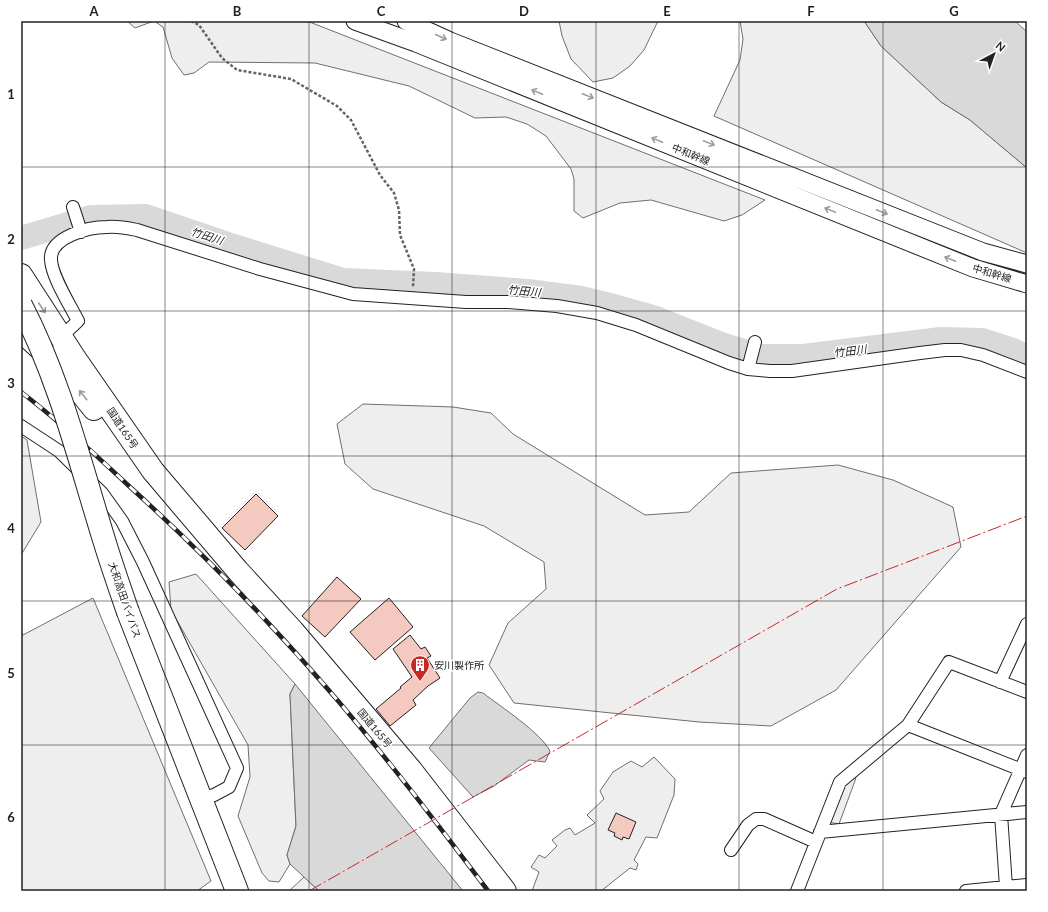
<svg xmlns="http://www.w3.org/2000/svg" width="1048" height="912" font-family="Lato,'Noto Sans JP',sans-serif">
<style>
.green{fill:#eee;stroke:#6f6f6f}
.water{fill:#d9d9d9;stroke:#6f6f6f}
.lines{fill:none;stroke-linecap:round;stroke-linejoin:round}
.river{stroke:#d9d9d9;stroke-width:24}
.building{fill:#f3c9c0;stroke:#222}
.street-casing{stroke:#222;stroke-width:14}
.secondary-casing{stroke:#222;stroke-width:19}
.highway-casing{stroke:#222;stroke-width:24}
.path{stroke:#646464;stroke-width:2.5;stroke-dasharray:3 2;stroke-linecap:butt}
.street{stroke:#fff;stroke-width:12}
.secondary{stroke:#fff;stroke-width:17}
.highway{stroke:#fff;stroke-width:22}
.rail-casing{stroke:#222;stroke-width:4.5}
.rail{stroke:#fff;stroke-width:3;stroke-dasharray:9;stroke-linecap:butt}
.highway-bridge-casing{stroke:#222;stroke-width:24;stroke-linecap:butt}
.highway-bridge{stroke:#fff;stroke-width:22}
.power{stroke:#c62828;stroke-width:1;stroke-dasharray:14 3 2 3;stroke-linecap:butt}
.oneway{stroke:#9c9c9c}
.grid{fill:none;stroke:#222;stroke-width:1;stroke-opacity:0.55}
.labels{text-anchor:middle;stroke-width:3;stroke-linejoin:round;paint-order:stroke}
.street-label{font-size:10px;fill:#222;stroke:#fff}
.poi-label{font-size:10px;fill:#222;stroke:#fff;text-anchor:start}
.water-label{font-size:11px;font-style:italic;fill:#222;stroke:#fff}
.neatline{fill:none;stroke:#222;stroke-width:1.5}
.grid-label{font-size:13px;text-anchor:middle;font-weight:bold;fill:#222}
</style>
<rect width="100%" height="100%" fill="#fff"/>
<path class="green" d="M127,21h180l458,179 -23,15 -18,6 -73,-21 -31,3 -37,15 -9,-7v-32l-3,-10 -25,-33 -19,-12 -21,-7 -31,1 -66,-32 -94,-23 -106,-1 -15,11 -10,2 -12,-17 -9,-31 -9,-6 -19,7z
M559,21h99l-14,29 -14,16 -17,12 -20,4 -22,-23 -9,-23z
M740,21h124l17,25 60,56 29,18 57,48v85l-313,-137 26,-56 3,-21z
M363,404l90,3 38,6 22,21 132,81 44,-3 42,-39 107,-8 55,15 60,27 8,40 -125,143 -65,36 -72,-4 -185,-19 -25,-38 19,-42 38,-34 -2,-27 -60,-36 -111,-37 -28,-25 -8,-40z
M21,436l6,4 14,82 -20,33z
M196,574l99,110 -5,10 6,132 -9,29 3,9 -11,18 -10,-1 -7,-8 -24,-57 12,-39 -2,-32 -77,-135 -2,-28z
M93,598l118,283 -14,10h-176v-258l2,2z
M654,757l21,22 -1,16 -17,43 -11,-1 -12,23 4,4 -2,6 -6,-2 -29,23h-69l7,-19 -8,-5 8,-12 6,3 12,-12 -5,-6 13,-10 5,-2 5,7 20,-12 -8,-8 17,-16 -4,-8 13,-19 18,-11 11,6z
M852,777l4,1 -17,46 -11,-2 12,-40z
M304,877l15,14h-30z"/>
<path class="water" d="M864,21h151l12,11v136l-57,-48 -29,-18 -60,-56z
M295,684l168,207h-144l-29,-27 -3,-9 9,-29 -6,-132z
M478,692l5,1c17,13 58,40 67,58l-5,11 -16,-2 -35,26 -21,11 -44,-49 41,-50z"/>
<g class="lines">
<path class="river" d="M21,238l70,-21 55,-1 88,30 109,34 92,4 93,7 53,7 33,8 39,11 68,27 39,12h43l138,-17 41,1 31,10 14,7"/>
</g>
<path class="building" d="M256,494l22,22 -33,34 -23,-22z
M337,577l24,22 -36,38 -23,-21z
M389,598l24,29 -38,33 -25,-28z
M410,635l11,14 4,-2 6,9 -4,2 13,20 -12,8 -15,14 3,5 -26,21 -14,-17 25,-21 -1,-1 12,-10 -19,-28z
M616,813l20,9 -7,17 -6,-2 -1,3 -8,-4 1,-3 -7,-3z"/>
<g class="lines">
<g class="street-casing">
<path id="street" d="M73,207l8,25
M56,338l5,-1 17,-16c-8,-16 -26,-44 -27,-61 -2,-23 38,-33 56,-33 10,-1 20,1 30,3l123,39 93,25 113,8h42l49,4 40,7 39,12 93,38 19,6 22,2h22l128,-18 25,-3h16l22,5 44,17
M748,369l7,-27
M21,426l38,25 43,42 20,28 21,41 94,206 -8,19 -15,8 -13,4
M1000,682l27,-58
M908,725l119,47
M820,832l207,-20
M731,850l17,-25 8,-6h8l52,23
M1006,887l-5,-73 26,-59
M797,891l43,-109 68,-57 41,-63 78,30
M966,891l61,-6"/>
</g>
<g class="secondary-casing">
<path id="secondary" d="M355,21l61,22 557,225 54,16
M406,21l44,20 533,211 44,12"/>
</g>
<g class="highway-casing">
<path id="highway" d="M21,275l53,82 79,114 85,100 55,60 118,139 94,121
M21,331l40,37 33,41
M128,612l109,279"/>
</g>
<path class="path" d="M191,21l8,4 23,33 15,12 54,9 46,27 14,14 29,55 14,18 5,17 1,25 14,34 -1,18"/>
<use href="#street" class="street"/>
<use href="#secondary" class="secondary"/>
<use href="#highway" class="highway"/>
<g class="rail-casing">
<path id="rail" d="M21,392c38,29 74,62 109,95 74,67 144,139 209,215 52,61 101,125 149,189"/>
</g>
<use href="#rail" class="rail"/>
<g class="highway-bridge-casing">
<path id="highway-bridge" d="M21,305c39,75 59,158 84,238 7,23 15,46 23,69"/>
</g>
<use href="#highway-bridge" class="highway-bridge"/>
<path class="power" d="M309,891l528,-302 190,-73"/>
</g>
<defs><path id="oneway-shaft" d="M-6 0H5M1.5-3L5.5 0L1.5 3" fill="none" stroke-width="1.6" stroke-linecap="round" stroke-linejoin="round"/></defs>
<g class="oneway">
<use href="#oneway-shaft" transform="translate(441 37) rotate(24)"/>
<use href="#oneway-shaft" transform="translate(537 92) rotate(-158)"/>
<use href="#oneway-shaft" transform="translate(588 96) rotate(22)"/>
<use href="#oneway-shaft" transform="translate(657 140) rotate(-158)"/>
<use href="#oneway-shaft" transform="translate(709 143) rotate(22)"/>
<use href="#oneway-shaft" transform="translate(830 210) rotate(-158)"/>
<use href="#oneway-shaft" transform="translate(882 212) rotate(22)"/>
<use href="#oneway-shaft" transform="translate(950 259) rotate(-158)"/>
<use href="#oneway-shaft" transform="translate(42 308) rotate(57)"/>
<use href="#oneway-shaft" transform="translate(83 395) rotate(-129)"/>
</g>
<path class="grid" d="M165,21v870M309,21v870M452,21v870M596,21v870M739,21v870M883,21v870M21,167h1006M21,311h1006M21,456h1006M21,601h1006M21,745h1006"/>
<defs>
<g id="building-pin" transform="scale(1)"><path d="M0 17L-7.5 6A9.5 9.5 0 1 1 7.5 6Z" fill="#c62828" stroke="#fff"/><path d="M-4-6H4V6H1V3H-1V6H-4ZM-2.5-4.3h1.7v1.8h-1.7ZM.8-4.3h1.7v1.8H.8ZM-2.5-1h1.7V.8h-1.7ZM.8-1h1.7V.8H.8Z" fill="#fff"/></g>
</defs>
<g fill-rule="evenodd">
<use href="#building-pin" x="420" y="665"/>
</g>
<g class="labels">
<g class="street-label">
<text transform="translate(691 154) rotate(22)" y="4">中和幹線</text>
<text transform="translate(992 273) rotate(17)" y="4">中和幹線</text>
<text transform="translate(123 428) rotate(56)" y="4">国道165号</text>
<text transform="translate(125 600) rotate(71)" y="4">大和高田バイパス</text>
<text transform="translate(375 728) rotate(50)" y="4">国道165号</text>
</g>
<g class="poi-label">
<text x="434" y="669">安川製作所</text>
</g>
<g class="water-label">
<text transform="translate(207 236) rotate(18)" y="4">竹田川</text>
<text transform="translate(524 291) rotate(5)" y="4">竹田川</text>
<text transform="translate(850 351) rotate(-7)" y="4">竹田川</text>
</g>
</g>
<rect width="1048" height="912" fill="none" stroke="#ffffff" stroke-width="44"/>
<g transform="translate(994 54) rotate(41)" stroke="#ffffff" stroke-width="3" paint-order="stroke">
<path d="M0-3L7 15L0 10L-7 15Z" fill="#222222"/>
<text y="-6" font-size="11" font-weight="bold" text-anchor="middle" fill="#222222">N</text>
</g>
<rect x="22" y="22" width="1004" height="868" class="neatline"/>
<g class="grid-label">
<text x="94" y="16">A</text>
<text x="237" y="16">B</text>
<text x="381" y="16">C</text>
<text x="524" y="16">D</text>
<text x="667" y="16">E</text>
<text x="811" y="16">F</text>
<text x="954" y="16">G</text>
<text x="11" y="99">1</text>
<text x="11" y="244">2</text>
<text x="11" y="388">3</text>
<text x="11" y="533">4</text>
<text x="11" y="678">5</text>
<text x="11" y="822">6</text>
</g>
</svg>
